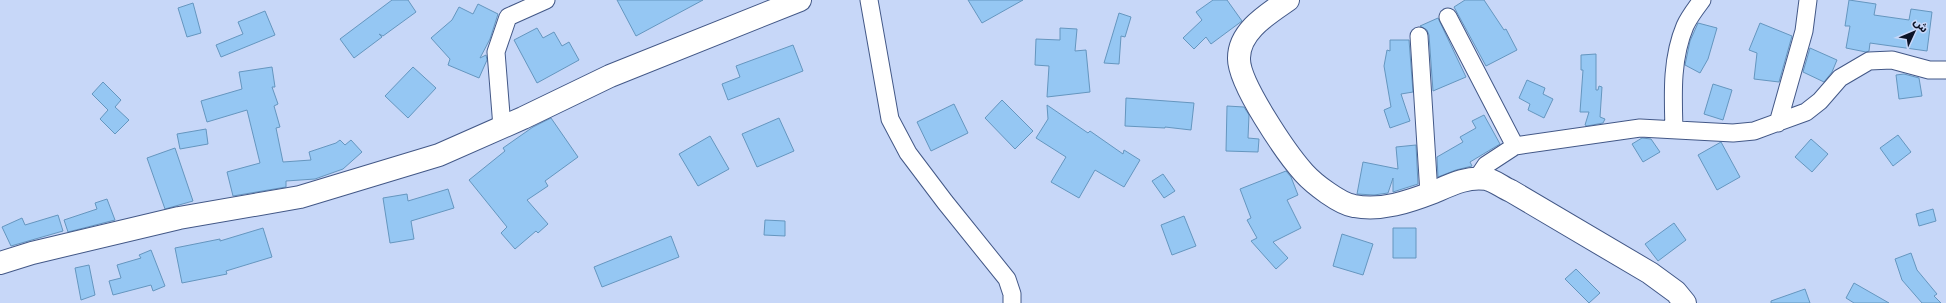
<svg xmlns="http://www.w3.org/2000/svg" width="1946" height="303" font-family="'DM Sans','Noto Sans Arabic',sans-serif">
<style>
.building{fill:#95c7f3;stroke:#6596bf}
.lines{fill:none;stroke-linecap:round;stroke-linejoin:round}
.street-casing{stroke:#435887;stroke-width:19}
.secondary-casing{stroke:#435887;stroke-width:24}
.street{stroke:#fff;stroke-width:17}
.secondary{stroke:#fff;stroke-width:22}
</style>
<rect width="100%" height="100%" fill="#c7d7f8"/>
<path class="building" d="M392,0h16l8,12 -33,24 -4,-2 3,3 -28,21 -14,-19z
M617,0h86l-67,36z
M968,0h55l-41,23z
M1213,0h14l15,21 -31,23 -5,-7 -12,12 -11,-11 19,-18 -6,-8z
M1465,0h19l20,30 2,-1 11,21 -31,16 -32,-59z
M1849,0l27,4 -2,11 35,5 2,-11 21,3 -5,39 -57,-8 -1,8 -3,1 -20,-4 4,-22h-5z
M193,3l8,30 -14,4 -9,-29z
M478,4l20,10 -8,25 -10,19 6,-3 1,5 -8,18 -31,-13 2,-6 -19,-21 21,-18 7,-13 14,7z
M265,11l10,24 -54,22 -5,-12 27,-11 -5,-12z
M1119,13l12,4 -6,20 -4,-1 -2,28 -15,-1z
M1438,18l28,59 -33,14 -4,-56 -2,-5 -7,-4z
M1698,23l19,5 -9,31 -8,14 -15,-8 5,-24z
M1760,23l32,13 -13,46 -25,-3 3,-26 -8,-3z
M537,28l6,10 11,-6 8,14 7,-4 10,18 -42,23 -23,-43z
M1060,28l17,1 -2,22 11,-1 4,42 -43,5 2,-31 -14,-1 1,-26 24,1z
M1390,40h19l4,52 -12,2 9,27 -20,7 -6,-18 7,-3 -7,-41 3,-16 3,1z
M793,45l10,26 -75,29 -6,-16 18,-7 -4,-11z
M1810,48l27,12 -5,12 -8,10 -21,-10z
M1596,54v36h2l1,-4 3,1 -2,30 5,2 -2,4 -16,3 -2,-1 4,-13h-9l3,-42h-2v-15z
M272,67l3,20h-3l6,17 -4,2 6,21 -4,1 7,34 28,-2 -2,-8 27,-9 4,-3 5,5 6,-5 11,12 -19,17 -28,10 -29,2v6l-53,9 -6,-24 33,-9 -13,-53 -40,12 -6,-21 41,-12 -3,-17z
M413,67l23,21 -28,30 -23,-22z
M1904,74l15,4 3,18 -23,3 -3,-24z
M1527,80l18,8 -2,6 10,5 -9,19 -16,-8 2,-6 -11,-6z
M103,82l18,18 -6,7 14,13 -14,14 -15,-15 8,-9 -16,-16z
M1713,84l19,6 -9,30 -19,-6z
M1126,98l68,5 -3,27 -26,-3v1l-40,-2z
M1002,100l31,31 -18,18 -30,-31z
M954,104l14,29 -37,18 -14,-29z
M1047,105l41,28 2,-2 33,23 1,-4 16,10 -16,27 -29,-17 -16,28 -28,-16 15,-25 -30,-19 12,-19z
M1227,106l17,1 5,8 -1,23 11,1 -1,13 -32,-1z
M1484,115l16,29 -30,18 2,4 -16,4 -18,7 -1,-20 26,-15 -3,-5 16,-9 -4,-7z
M551,118l27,39 -33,24 3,5 -21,14 21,24 -10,9 -2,-2 -21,18 -14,-16 6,-6 -38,-47 36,-29 -2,-3 30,-21z
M779,118l15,33 -37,16 -15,-33z
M206,129l2,15 -28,5 -3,-15z
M1898,135l13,17 -18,14 -13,-18z
M710,136l19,33 -31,17 -19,-32z
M1642,138l9,1 9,13 -17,10 -11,-18z
M1811,139l17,15 -16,18 -17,-15z
M1721,142l19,35 -23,13 -19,-35z
M1416,145l2,39 -25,8v-14l-5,15 -14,2 -17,-1 6,-32 35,7 -2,-22z
M175,148l18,53 -28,8 -18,-51z
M1286,171l5,6 7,18 -11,5 14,28 -28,14 15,16 -12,11 -25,-28 6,-3 -10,-18 4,-2 -11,-29z
M1163,174l12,17 -11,7 -12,-17z
M448,189l6,19 -43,13 3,18 -24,4 -7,-45 24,-4 1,7z
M107,199l8,21 -47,12 -4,-12 33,-11 -2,-6z
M1933,209l3,12 -17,5 -3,-12z
M58,215l5,16 -52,15 -9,-19 20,-9 3,7z
M1184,216l12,30 -24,9 -11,-30z
M765,220l20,1v15l-21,-1z
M1674,223l12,17 -28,21 -13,-17z
M263,228l9,29 -46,14 1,3 -45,9 -7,-35 45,-9v2z
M1393,228h23v30h-23z
M1342,234l31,10 -10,31 -30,-9z
M671,236l8,21 -77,30 -8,-20z
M151,250l14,36 -12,5 -2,-6 -38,10 -4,-14 12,-3 -4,-13 24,-7 -2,-3z
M1911,253l6,17 20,24 -3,2 7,7h-19l-20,-23 -7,-21z
M89,265l6,30 -14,5 -6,-32z
M1576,269l24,24 -11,10 -24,-24z
M1854,283l35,20h-35l-8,-5z
M1805,289l5,14h-39v-2z"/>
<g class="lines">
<g class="street-casing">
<path id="street" d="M869,0l21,119 18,34 37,49 62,77 5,15v9
M1448,17l67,129
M1419,36l10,158
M1778,123l26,-92 4,-31
M502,127l-6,-75 12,-35 38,-17
M1674,130c-1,-35 -3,-71 11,-104 4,-9 11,-18 17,-26
M1476,180l10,-15 29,-19 125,-18 93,5 21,-2 52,-19 14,-11 20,-23 29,-17 23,-1 37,10h17"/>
</g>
<g class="secondary-casing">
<path id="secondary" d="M1288,0c-20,14 -49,31 -49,58 -1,25 48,96 65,115 10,11 36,31 50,33 28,5 54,-4 80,-14 16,-7 34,-16 52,-13 8,1 17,9 25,12l139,82 26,19 9,11
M0,263l32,-10 147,-35 121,-21 139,-42 84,-37 87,-42 190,-76"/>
</g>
<use href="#street" class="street"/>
<use href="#secondary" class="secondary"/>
</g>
<g transform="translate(1914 32) rotate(46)" stroke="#c7d7f8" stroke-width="3" paint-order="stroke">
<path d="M0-3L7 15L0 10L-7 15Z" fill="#0b1326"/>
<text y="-6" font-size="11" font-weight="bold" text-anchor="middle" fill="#0b1326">ش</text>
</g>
</svg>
